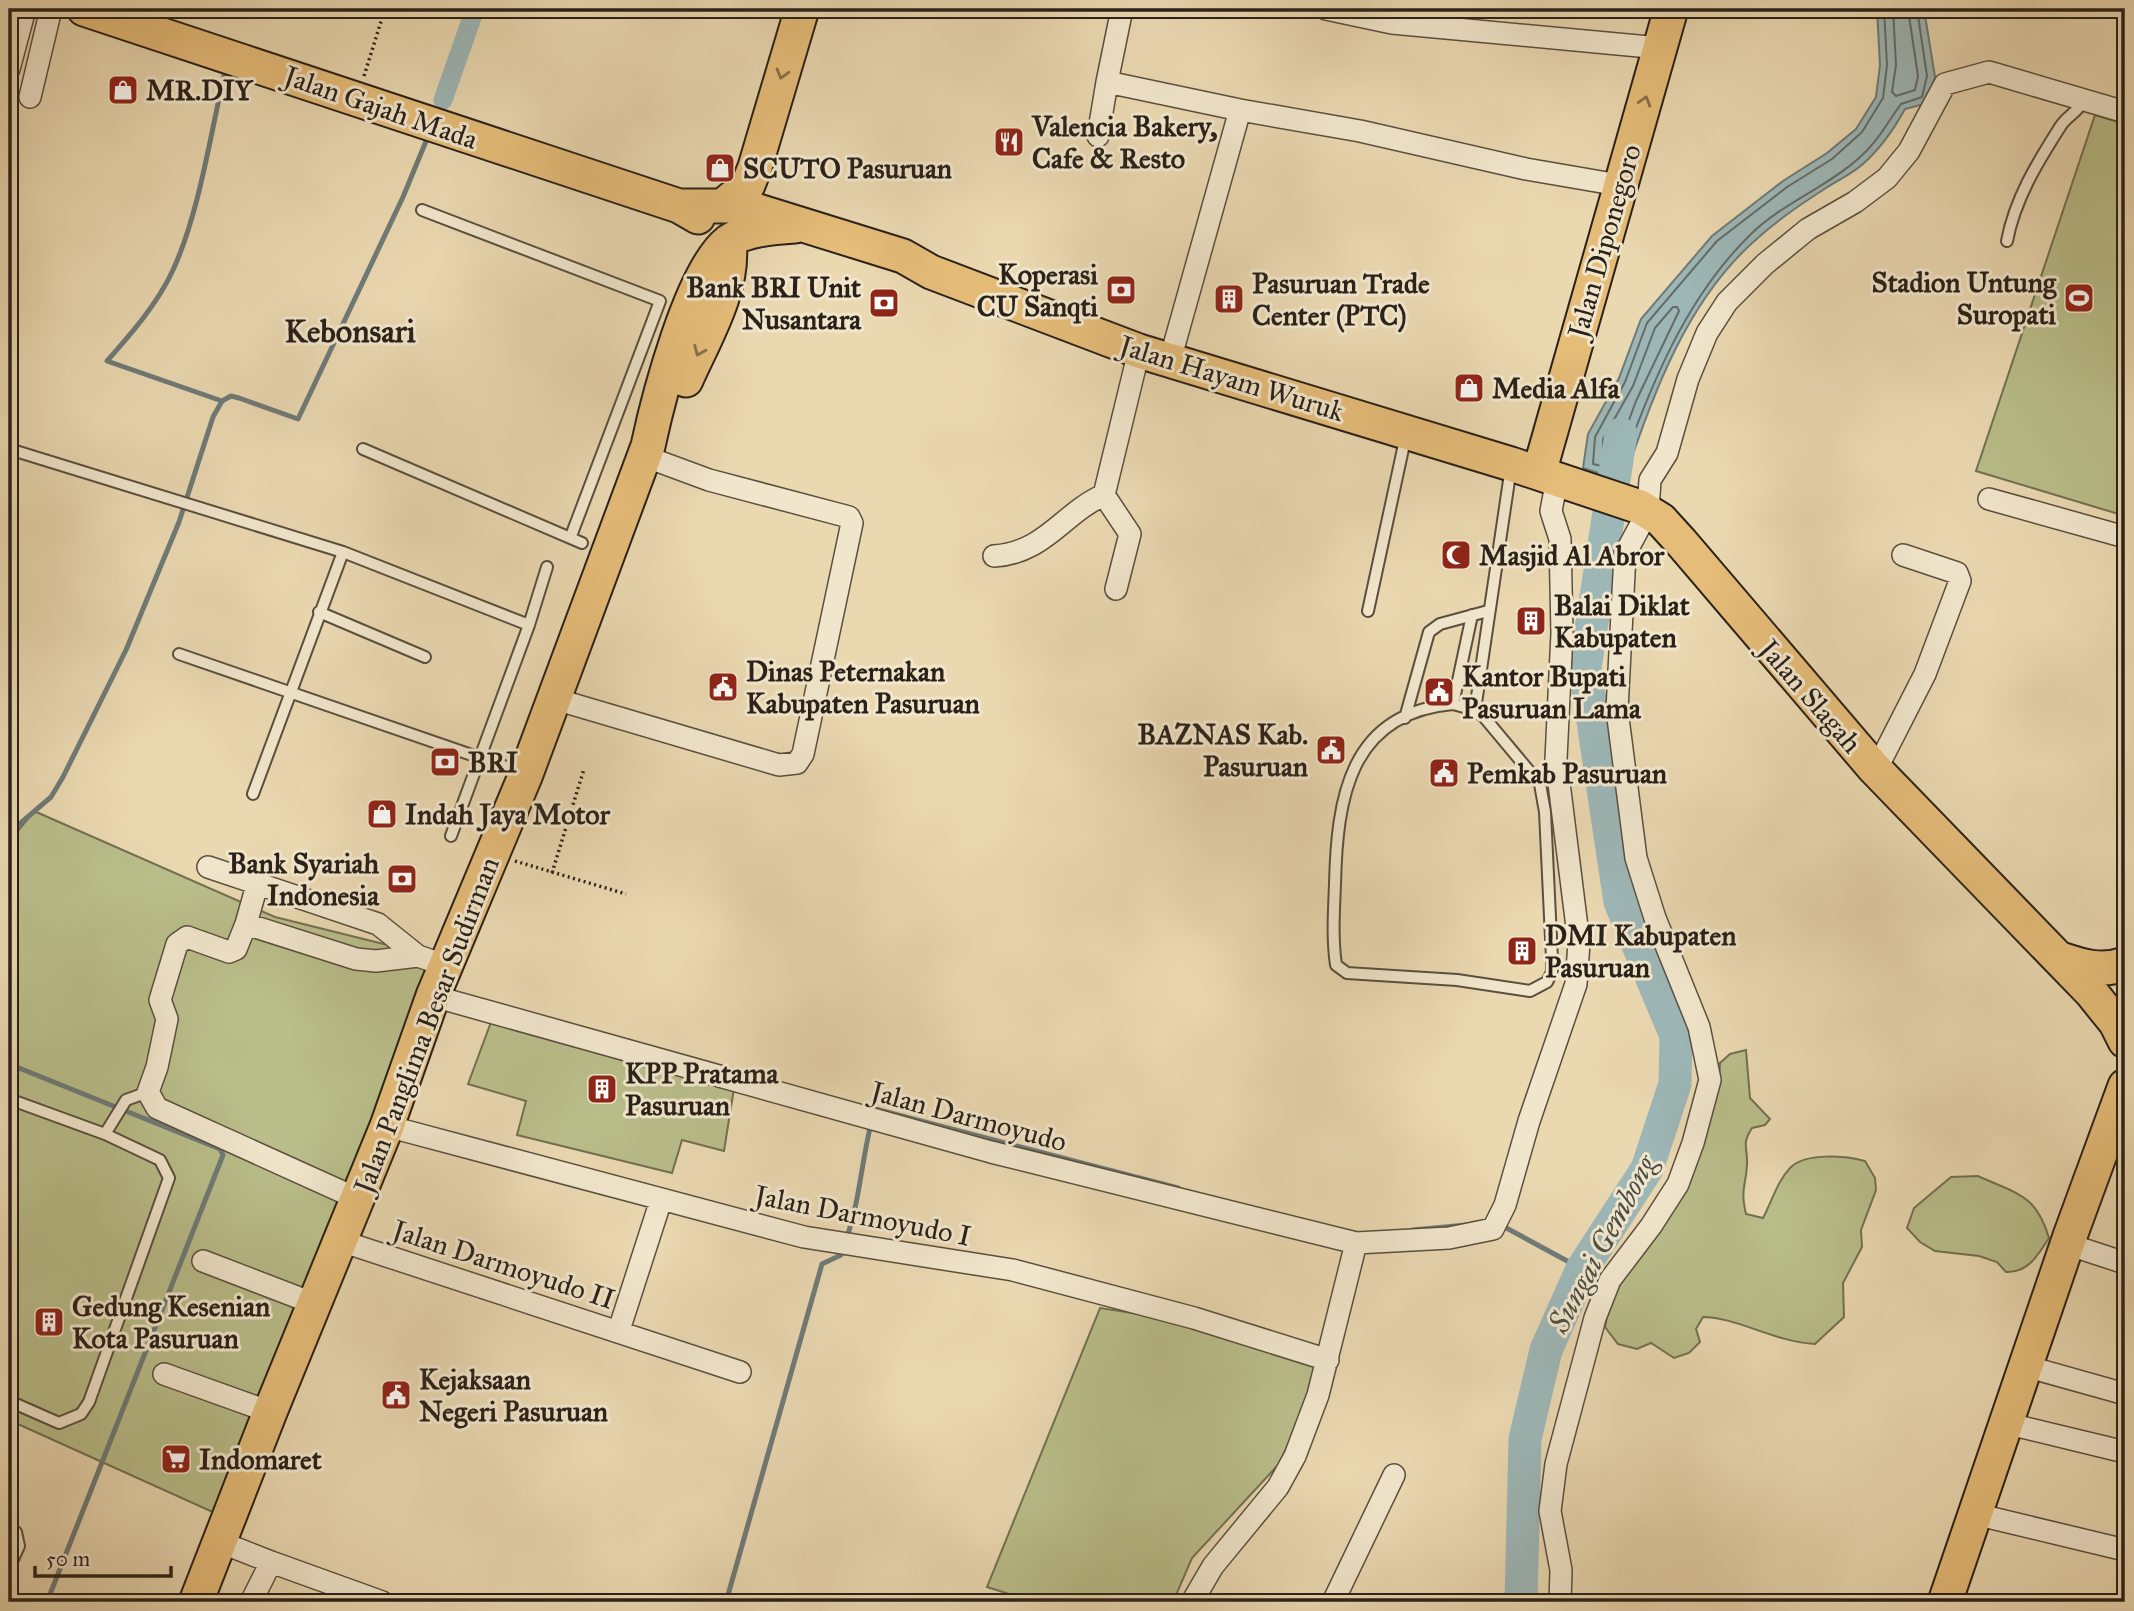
<svg xmlns="http://www.w3.org/2000/svg" width="2134" height="1611" font-family="'IM FELL Great Primer',serif">
<style>
.green{fill:#b9be8a;stroke:#727052;stroke-width:2}
.water{fill:#9db7b7;stroke:#6f7b78;stroke-width:2}
.lines{fill:none;stroke-linecap:round;stroke-linejoin:round}
.shore{stroke:#646c68;stroke-width:2}
.stream{stroke:#6f7b78;stroke-width:5}
.canal{stroke:#9db7b7;stroke-width:19}
.river{stroke:#9db7b7;stroke-width:33}
.service-casing{stroke:#5a4f3f;stroke-width:14}
.minor-casing{stroke:#5a4f3f;stroke-width:24}
.primary-casing{stroke:#2a2119;stroke-width:37}
.path{stroke:#2a2119;stroke-width:3.5;stroke-dasharray:2 3.5;stroke-linecap:butt}
.service{stroke:#f1e6cc;stroke-width:10}
.minor{stroke:#f1e6cc;stroke-width:21}
.primary{stroke:#e5bc78;stroke-width:33}
.oneway{stroke:#886e48}
.labels{text-anchor:middle;stroke-width:6;stroke-linejoin:round;paint-order:stroke}
.poi-label{font-size:28px;font-weight:bold;fill:#2a2119;stroke:#f1e6cc;text-anchor:start}
.street-label{font-size:28px;fill:#2a2119;stroke:#f1e6cc}
.water-label{font-size:30px;font-style:italic;fill:#4c4e48;stroke:#f1e6cc}
.quarter-label{font-size:32px;font-weight:bold;fill:#2a2119;stroke:#f1e6cc}
</style>
<rect width="100%" height="100%" fill="#ead8b1"/>
<filter id="stains"><feTurbulence type="fractalNoise" baseFrequency=".00286" numOctaves="4"/><feColorMatrix values="0 0 0 0 .2 0 0 0 0 .09 0 0 0 0 .02 0 0 0 .5 -.17"/></filter>
<radialGradient id="worn" r=".72"><stop offset=".6" stop-color="#630" stop-opacity="0"/><stop offset="1" stop-color="#630" stop-opacity=".3"/></radialGradient>
<path class="green" d="M2095,115l30,9v392l-149,-45z
M34,811l241,106 177,44 -224,558 -219,-99v-578z
M494,1014l241,68 -11,69 -42,-11 -10,33 -155,-38 9,-34 -58,-17z
M1746,1050l4,48 20,21 -5,6 -13,3c-11,17 -4,18 -5,37 -1,21 -7,24 -1,49l17,4c9,-17 14,-36 27,-50 15,-16 56,-12 75,-7l10,17 1,12 -15,40 1,17 -19,36 1,34 -29,27c-40,-2 -79,-27 -112,-27l-7,12 4,13 -11,11 -15,5 -23,-15 -14,6 -19,-5 -13,-17 5,-27 109,-218 1,-19 10,-9z
M1978,1176c39,18 58,18 71,62 -11,17 -21,35 -43,34l-9,-10 -18,-6 -44,-5 -15,-9 -13,-14 7,-20 37,-31z
M1100,1308l92,14 126,40 -4,27 -35,75 -87,94 -19,44h-138l-48,-15z"/>
<path class="water" d="M1877,9h47l11,68 -7,26 -23,6c-11,20 -24,39 -42,55 -11,10 -27,17 -40,26 -22,14 -44,29 -64,47 -71,60 -107,158 -135,244l-41,-13 5,-34 31,-56 22,-59 71,-83 71,-55 44,-28 29,-24 20,-32 4,-32z"/>
<g class="lines">
<path class="shore" d="M1884,9l3,56 -4,33 -21,34 -30,27 -45,28 -70,54 -70,82 -22,59 -30,55 -2,27 27,6c32,-86 64,-170 130,-235 32,-32 76,-47 109,-77 18,-15 28,-35 42,-54l21,-7 5,-21 -10,-67
M1893,9l3,56 -4,27 4,4 19,-6 3,-14 -10,-67
M1673,307h4l2,4 -43,90 -21,57h-12v-19l30,-53 22,-58z"/>
<path class="stream" d="M55,11l21,6
M437,115l6,-15
M222,401l-115,-40c24,-27 51,-58 66,-91 27,-59 38,-140 53,-203
M9,833l42,-36 12,-20 63,-127 53,-128 34,-105 9,-16 9,-5 8,2 59,21 105,-222 26,-63
M9,1064l211,85 3,6 -176,447
M874,1114l1,-5 303,79
M1499,1224l83,45
M1413,1230l53,-5
M846,1240c14,-40 15,-76 25,-116
M726,1602l96,-338 19,-9 2,-6"/>
<path class="canal" d="M443,100l32,-91"/>
<path class="river" d="M1521,1602l4,-163 21,-89 36,-81 65,-100 28,-85 1,-48 -56,-134 -35,-234 36,-234"/>
<g class="service-casing">
<path id="service" d="M422,210l238,91 -89,235
M2007,241c8,-42 30,-78 53,-114 7,-12 19,-14 23,-29
M9,449l334,103 186,73
M363,449l219,94
M1368,611l38,-176
M319,612l106,45
M179,654l345,119
M1453,704l22,6 9,7 56,67 5,28 7,147v13l-5,10 -17,9 -73,-11 -110,-7 -11,-8c-4,-27 -2,-54 -1,-81 2,-85 14,-171 118,-180z
M1453,704l19,-89
M1475,710l36,-243
M1405,718l24,-86 11,-8 48,-13
M253,794l90,-242
M451,836l78,-211 18,-58
M9,1099l96,35
M9,1401l50,22 22,-9 8,-12 80,-224 -9,-18 -55,-26 21,-34 22,-8
M9,1528l7,4 3,14 -10,22"/>
</g>
<g class="minor-casing">
<path id="minor" d="M1326,9l66,14 268,25
M9,69l16,-60
M1107,82l15,-73
M30,97l21,-88
M1098,136l9,-54 133,28
M1170,360l70,-250 120,21 166,38 93,16
M1104,495l26,39 -14,55
M1989,499l136,38
M994,556c51,-3 70,-44 110,-61l35,-144
M555,699l224,66 18,-2 6,-9 49,-231 -3,-6 -140,-37 -65,-24
M1876,770l49,-96 35,-93 -3,-8 -54,-18
M208,867l170,57 40,32
M246,924l11,-39
M433,996l558,156 365,91 93,-5 44,-9 12,-24 24,-84 47,-137 3,-41 -23,-184 6,-126 -2,-94 -9,-28 6,-32
M387,1126l417,111 209,33 181,48 134,42
M358,1199l-201,-91 -9,-16 9,-25 10,-48 -7,-19 17,-56 10,-7 42,15 7,-3 10,-25 110,35 20,2 42,-5 29,10
M341,1241l399,131
M2067,1244l58,19
M203,1261l112,43
M619,1330l42,-130
M2025,1366l100,28
M164,1374l106,38
M2005,1423l120,29
M1975,1514l150,36
M220,1542l51,20
M251,1602l20,-40 111,40
M1192,1602l21,-36 65,-79 17,-31 23,-61 38,-152
M1333,1602l61,-127
M1560,1602l1,-32 -11,-59 6,-47 39,-146 15,-38 41,-54 27,-42 15,-41 17,-63 -11,-53 -44,-109 -19,-60 -19,-148 8,-156 23,-43 2,-31 17,-27 21,-74 19,-46 20,-31 38,-38 43,-35 47,-27 32,-24 22,-27 36,-67 44,-12 136,40"/>
</g>
<g class="primary-casing">
<path id="primary" d="M84,9l595,197 19,11
M726,203l22,-18 7,-18 47,-158
M679,206h63l161,50 28,16 208,79 372,113 129,43 21,13 20,22 193,226 217,224 25,31 9,18
M686,380c19,-43 49,-91 43,-139
M1539,473l132,-464
M2061,959c23,8 41,13 64,5
M196,1602l74,-190 117,-286 46,-130 93,-222 122,-328c10,-47 43,-175 80,-204 16,-12 48,-15 67,-16
M1945,1602l125,-366 55,-150"/>
</g>
<path class="path" d="M364,76l21,-67
M515,861l111,33
M552,873l32,-104"/>
<use href="#service" class="service"/>
<use href="#minor" class="minor"/>
<use href="#primary" class="primary"/>
</g>
<defs><path id="oneway-chevron" d="M-2-3.5L2.5 0L-2 3.5" fill="none" stroke-width="1.6" stroke-linecap="round" stroke-linejoin="round" transform="scale(1.75)"/></defs>
<g class="oneway">
<use href="#oneway-chevron" transform="translate(782 74) rotate(106)"/>
<use href="#oneway-chevron" transform="translate(1645 101) rotate(-73)"/>
<use href="#oneway-chevron" transform="translate(699 351) rotate(113)"/>
</g>
<defs>
<g id="shop-square" transform="scale(1.575)"><rect x="-9" y="-9" width="18" height="18" rx="4" fill="#8f2418" stroke="#f1e6cc"/><path d="M-5-2.5h2.3a2.7 3.5 0 0 1 5.4 0H5L5.5 6h-11ZM-1.5-2.5h3a1.5 2.3 0 0 0-3 0Z" fill="#fff"/></g>
<g id="restaurant-square" transform="scale(1.575)"><rect x="-9" y="-9" width="18" height="18" rx="4" fill="#8f2418" stroke="#f1e6cc"/><path d="M-5-6h1v4h1v-4h1v4h1v-4h1v5L-1.5 .5V6h-2V.5L-5-1ZM5-6V6H3V1.5H1.5Q1.5-4 5-6Z" fill="#fff"/></g>
<g id="bank-square" transform="scale(1.575)"><rect x="-9" y="-9" width="18" height="18" rx="4" fill="#8f2418" stroke="#f1e6cc"/><path d="M-6-4H6V4H-6ZM0-2.3a2.3 2.3 0 1 0 0 4.6a2.3 2.3 0 1 0 0-4.6Z" fill="#fff"/></g>
<g id="stadium-square" transform="scale(1.575)"><rect x="-9" y="-9" width="18" height="18" rx="4" fill="#8f2418" stroke="#f1e6cc"/><path d="M0-5a6.5 5 0 1 0 0 10a6.5 5 0 1 0 0-10ZM-3.5-1.8h7v3.6h-7Z" fill="#fff"/></g>
<g id="building-square" transform="scale(1.575)"><rect x="-9" y="-9" width="18" height="18" rx="4" fill="#8f2418" stroke="#f1e6cc"/><path d="M-4-6H4V6H1V3H-1V6H-4ZM-2.5-4.3h1.7v1.8h-1.7ZM.8-4.3h1.7v1.8H.8ZM-2.5-1h1.7V.8h-1.7ZM.8-1h1.7V.8H.8Z" fill="#fff"/></g>
<g id="mosque-square" transform="scale(1.575)"><rect x="-9" y="-9" width="18" height="18" rx="4" fill="#8f2418" stroke="#f1e6cc"/><path d="M3.5-4.9A6 6 0 1 0 3.5 4.9A5 5 0 1 1 3.5-4.9Z" fill="#fff"/></g>
<g id="civic-square" transform="scale(1.575)"><rect x="-9" y="-9" width="18" height="18" rx="4" fill="#8f2418" stroke="#f1e6cc"/><path d="M-.6-6.5H3V-4.5H.6V-3L4-1V1h2V6H-6V1h2V-1L-.6-3ZM-1.2 2.5V6h2.4V2.5Z" fill="#fff"/></g>
<g id="supermarket-square" transform="scale(1.575)"><rect x="-9" y="-9" width="18" height="18" rx="4" fill="#8f2418" stroke="#f1e6cc"/><path d="M-6-5.5h2.5l.6 2H6L4.5 2H-2.5L-4.4-4H-6ZM-1.5 3.2a1.3 1.3 0 1 0 .1 0ZM3 3.2a1.3 1.3 0 1 0 .1 0Z" fill="#fff"/></g>
</defs>
<g fill-rule="evenodd">
<use href="#shop-square" x="123" y="90"/>
<use href="#restaurant-square" x="1009" y="142"/>
<use href="#shop-square" x="720" y="168"/>
<use href="#bank-square" x="1121" y="290"/>
<use href="#stadium-square" x="2079" y="298"/>
<use href="#building-square" x="1229" y="299"/>
<use href="#bank-square" x="884" y="303"/>
<use href="#shop-square" x="1469" y="388"/>
<use href="#mosque-square" x="1456" y="555"/>
<use href="#building-square" x="1531" y="621"/>
<use href="#civic-square" x="723" y="687"/>
<use href="#civic-square" x="1439" y="692"/>
<use href="#civic-square" x="1331" y="750"/>
<use href="#bank-square" x="445" y="762"/>
<use href="#civic-square" x="1444" y="773"/>
<use href="#shop-square" x="382" y="814"/>
<use href="#bank-square" x="402" y="879"/>
<use href="#building-square" x="1522" y="951"/>
<use href="#building-square" x="602" y="1089"/>
<use href="#building-square" x="49" y="1322"/>
<use href="#civic-square" x="396" y="1395"/>
<use href="#supermarket-square" x="176" y="1459"/>
</g>
<g class="labels">
<g class="poi-label">
<text x="146" y="100">MR.DIY</text>
<text x="1032" y="136">Valencia Bakery,<tspan x="1032" dy="32">Cafe &amp; Resto</tspan></text>
<text x="743" y="178">SCUTO Pasuruan</text>
<text x="1098" y="284" text-anchor="end">Koperasi<tspan x="1098" dy="32">CU Sanqti</tspan></text>
<text x="2056" y="292" text-anchor="end">Stadion Untung<tspan x="2056" dy="32">Suropati</tspan></text>
<text x="1252" y="293">Pasuruan Trade<tspan x="1252" dy="32">Center (PTC)</tspan></text>
<text x="861" y="297" text-anchor="end">Bank BRI Unit<tspan x="861" dy="32">Nusantara</tspan></text>
<text x="1492" y="398">Media Alfa</text>
<text x="1479" y="565">Masjid Al Abror</text>
<text x="1554" y="615">Balai Diklat<tspan x="1554" dy="32">Kabupaten</tspan></text>
<text x="746" y="681">Dinas Peternakan<tspan x="746" dy="32">Kabupaten Pasuruan</tspan></text>
<text x="1462" y="686">Kantor Bupati<tspan x="1462" dy="32">Pasuruan Lama</tspan></text>
<text x="1308" y="744" text-anchor="end">BAZNAS Kab.<tspan x="1308" dy="32">Pasuruan</tspan></text>
<text x="468" y="772">BRI</text>
<text x="1467" y="783">Pemkab Pasuruan</text>
<text x="405" y="824">Indah Jaya Motor</text>
<text x="379" y="873" text-anchor="end">Bank Syariah<tspan x="379" dy="32">Indonesia</tspan></text>
<text x="1545" y="945">DMI Kabupaten<tspan x="1545" dy="32">Pasuruan</tspan></text>
<text x="625" y="1083">KPP Pratama<tspan x="625" dy="32">Pasuruan</tspan></text>
<text x="72" y="1316">Gedung Kesenian<tspan x="72" dy="32">Kota Pasuruan</tspan></text>
<text x="419" y="1389">Kejaksaan<tspan x="419" dy="32">Negeri Pasuruan</tspan></text>
<text x="199" y="1469">Indomaret</text>
</g>
<g class="street-label">
<text transform="translate(381 107) rotate(19)" y="10">Jalan Gajah Mada</text>
<text transform="translate(1604 241) rotate(-74)" y="10">Jalan Diponegoro</text>
<text transform="translate(1232 378) rotate(17)" y="10">Jalan Hayam Wuruk</text>
<text transform="translate(1811 696) rotate(49)" y="10">Jalan Slagah</text>
<text transform="translate(426 1025) rotate(-69)" y="10">Jalan Panglima Besar Sudirman</text>
<text transform="translate(969 1116) rotate(15)" y="10">Jalan Darmoyudo</text>
<text transform="translate(863 1215) rotate(11)" y="10">Jalan Darmoyudo I</text>
<text transform="translate(504 1264) rotate(18)" y="10">Jalan Darmoyudo II</text>
</g>
<g class="water-label">
<text transform="translate(1602 1244) rotate(-62)" y="10">Sungai Gembong</text>
</g>
<g class="quarter-label">
<text x="350" y="342">Kebonsari</text>
</g>
</g>
<rect width="2134" height="1611" fill="none" stroke="#ead8b1" stroke-width="35"/>
<rect x="10" y="10" width="2113" height="1590" fill="none" stroke="#2a2119" stroke-width="3.5"/>
<rect x="18" y="18" width="2099" height="1576" fill="none" stroke="#2a2119" stroke-width="2"/>
<path d="M35 1566v10h136v-10" fill="none" stroke="#2a2119" stroke-width="3.5"/>
<text x="46" y="1566" font-size="21" fill="#2a2119" stroke="#f1e6cc" stroke-width="5" paint-order="stroke">50 m</text>
<rect width="100%" height="100%" filter="url(#stains)"/>
<rect width="100%" height="100%" fill="url(#worn)"/>
</svg>
